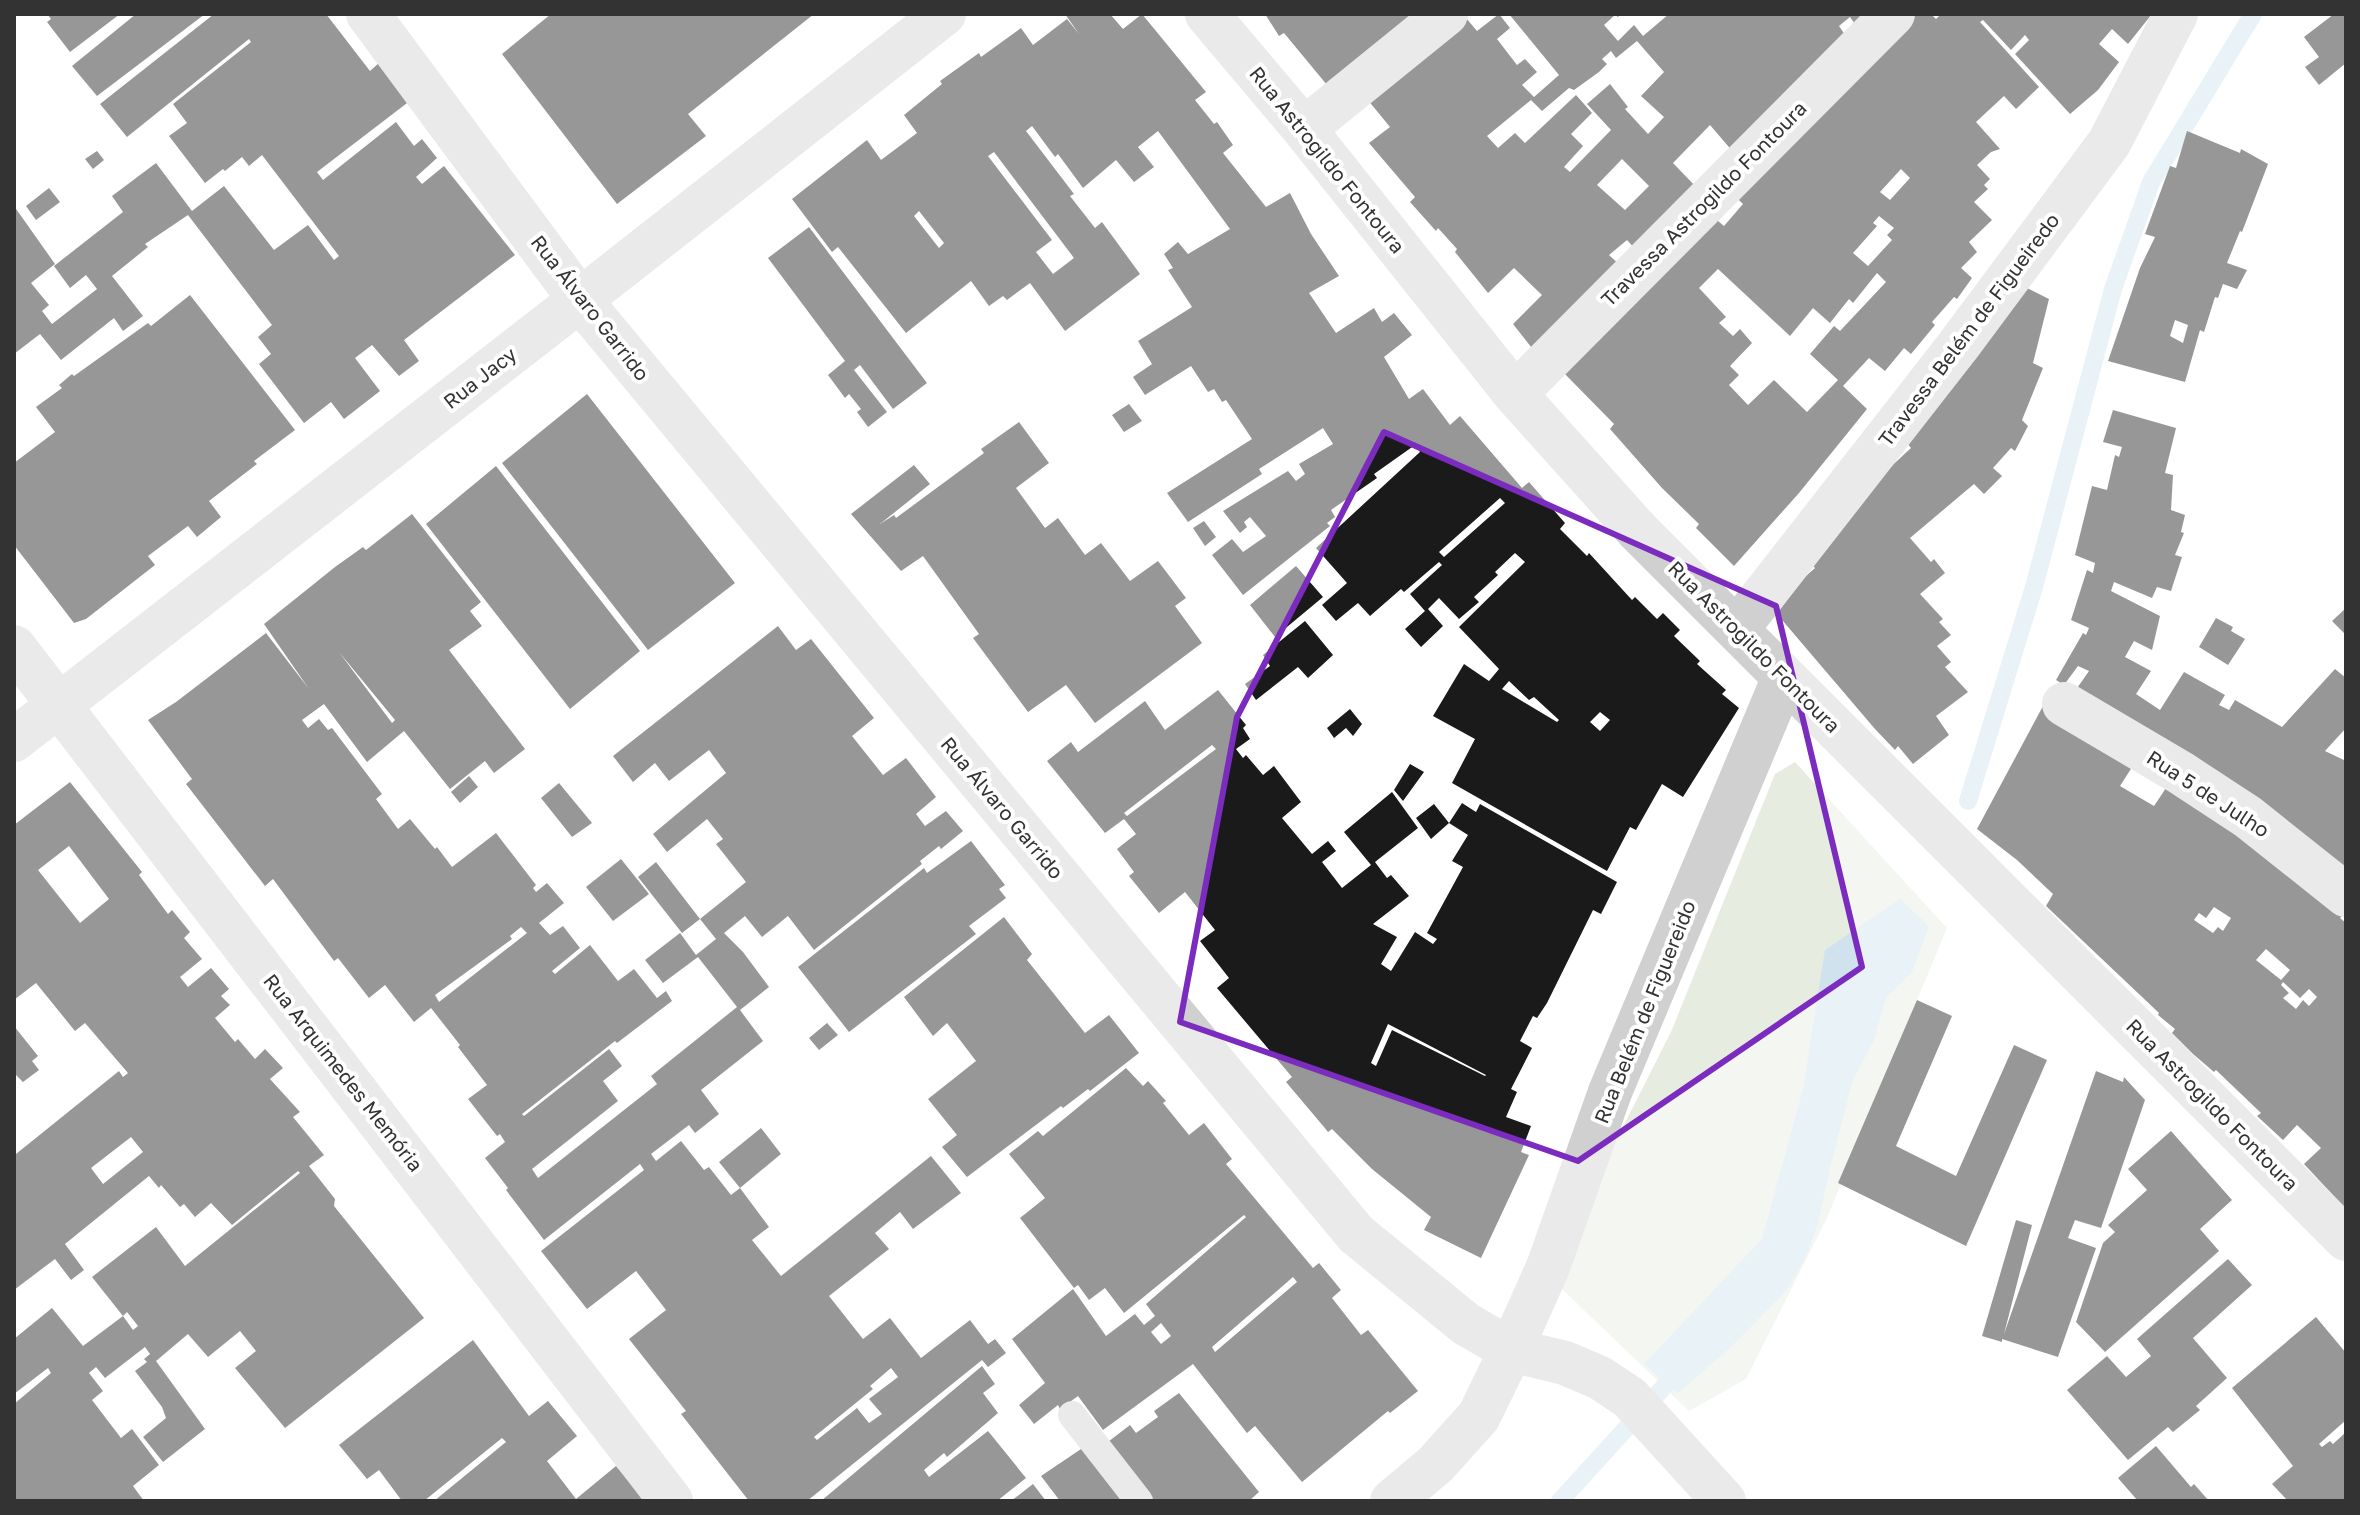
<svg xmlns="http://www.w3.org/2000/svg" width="2360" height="1515" font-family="'Golos Text',sans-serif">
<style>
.green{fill:#e6ecdf}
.water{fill:#cfe2ee}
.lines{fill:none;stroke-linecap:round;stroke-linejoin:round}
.stream{stroke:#cfe2ee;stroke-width:18}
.building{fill:#1a1a1a;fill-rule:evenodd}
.service{stroke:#d0d0d0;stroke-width:28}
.minor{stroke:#d0d0d0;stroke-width:44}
.marked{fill:none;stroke:#7b2cbf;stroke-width:6;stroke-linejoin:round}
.labels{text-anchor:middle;stroke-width:8;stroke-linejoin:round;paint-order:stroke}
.street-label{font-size:20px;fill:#333;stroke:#fff}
</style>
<rect width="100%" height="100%" fill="#fff"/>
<path class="green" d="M1795,762l152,166 -120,290 -81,161 -57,32 -127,-122 -6,-30 115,-227 104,-258z"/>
<path class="water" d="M1900,899l29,27 -17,46 -26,26 -12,42 -21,40 -22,84 -13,60 -14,37 -17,29 -57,58 -52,45 -34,-29 118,-125 41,-150 22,-139z"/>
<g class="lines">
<path class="stream" d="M1968,801l66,-214 79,-298 38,-107 102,-168
M1560,1501l122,-134"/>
</g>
<path class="building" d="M47,14h73l-50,38 -23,-30 4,-3z
M136,14h69l-108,82 -25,-30z
M214,14h112l44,57 10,-9 31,38 -94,72 6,8 73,-58 18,24 8,-7 15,19 -21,19 6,7 22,-18 71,89 -111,85 15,21 -20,15 -27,-31 -17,13 25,33 -36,28 -13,-17 -27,21 -45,-59 12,-10 -13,-17 14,-12 -84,-110 -43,29 3,3 -36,29 31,40 -20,15 -9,-13 -53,42 -21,-26 -26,20v-148l41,58 -24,19 18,22 -7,6 10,13 45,-35 -11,-14 -16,13 -16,-22 69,-54 -11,-16 44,-33 36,48 32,-25 50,64 34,-25 26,35 5,-4 -77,-101 -13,11 -7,-9 -17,14 -2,-2 -18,14 -36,-47 18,-13 -14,-19 78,-62 -2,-3 -122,98 -27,-33z
M551,14h263l-126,100 18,22 -89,68 -115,-150z
M1065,14h45l13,15 19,-15 64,78 -11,8 19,24 3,-2 16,23 -10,8 43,54 24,-14 21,41 28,42 -30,17 27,40 38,-25 8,14 12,-9 18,22 -28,22 25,42 14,-10 27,36 10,-9 62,72 7,-6 36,41 -5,6 27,27 2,-3 43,47 3,-3 22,22 6,-6 17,17 -6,6 26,25 -3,3 29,26 -4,4 17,14 -56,89 -21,-13 -26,46 -6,-3 -23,44 -155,-88 23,-44 -42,-23 31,-52 25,17 10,-12 -40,-42 66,-65 -10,-9 -20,19 3,3 -24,22 5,5 -20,17 -20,-21 -11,11 15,17 -22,21 -16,-18 20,-18 -15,-17 32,-29 -3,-3 -35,30 -3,-3 -31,27 -12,-13 -22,18 -14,-16 25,-22 -31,-35 104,-96 -5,-7 -41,29 3,4 -46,32 4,7 -8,6 3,3 -87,69 -31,-40 20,-16 11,13 23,-16 -16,-19 -6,5 3,5 -7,6 -17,-22 65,-40 8,10 9,-7 -6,-10 34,-20 -10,-16 -64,41 3,5 -74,48 -21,-29 85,-54 -26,-39 -4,2 -8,-13 -6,3 -17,-26 -46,29 -12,-18 19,-13 -14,-23 54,-34 -24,-37 5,-2 -9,-14 14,-12 10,12 42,-25 -72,-98 -20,16 16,20 -20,15 -18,-22 -33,28 -25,-34 -3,3 -23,-31 -6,5 48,63 -4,2 25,32 7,-6 38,52 -75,57 -35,-48 -23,17 -4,-4 -14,10 -18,-25 -65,52 -68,-86 -6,5 -40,-53 75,-59 14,20 36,-27 -13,-18 38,-31 -2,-3 39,-28 2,4 40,-29 12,17 34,-26 12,15zM994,152l80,106 -21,16 -17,-22 16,-12 -64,-84zM919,211l25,32 -5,5 -25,-32zM1500,498l5,5 -61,54 -5,-5zM1509,681l20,19 5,-3 25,23 -2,2 -55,-33zM1600,712l10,8 -10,11 -10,-9z
M1265,14h163l-96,77 -48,-58 -5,3z
M1499,14l11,14 -13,11 20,26 8,-6 12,13 -15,13 12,12 25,-22 -50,-61h112l-3,3 -3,-2 -11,10 14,16 16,-16 9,11 26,-22h201l-10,17 -10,-14 -11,9 11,16 -116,111 -24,-28 -37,38 25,26 -61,62 -10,-11 -18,15 13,12 -87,85 -22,-28 29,-29 -28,-27 -26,25 -33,-41 2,-3 -19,-21 -2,3 -26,-29 5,-5 -46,-54 21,-16 -23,-28 99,-81 11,13zM1637,41l27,31 -23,24 23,21 -16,17 -23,-25 3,-2 -18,-23 -23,20 24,26 -41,42 -6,-5 19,-21 -12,-12 21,-21 -16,-18 -51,48 -10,-10 -17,15 -11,-12 44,-36 11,11 27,-23 5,2 25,-18 8,-8 -5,-5 9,-8 5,7zM1622,159l27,27 -24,24 -28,-25z
M1910,14h21l5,5 5,-5h211l-24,30 -16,-15 -13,15 20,18 -21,28 -28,24 -55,-60 14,-14 -4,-5 -14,15 -28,-30 -3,2 59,65 -23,22 -12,-13 -28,26 24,27 -9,3 -14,13 13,14 -6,6 4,4 -14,13 18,18 -23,22 8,10 -16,16 11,10 -15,21 -3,-2 -22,25 3,3 -24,29 -7,-6 -19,23 -16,-13 -26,28 24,23 -68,84 -65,73 -38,-38 3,-4 -37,-36 -52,-59 4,-5 -52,-53 150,-155 12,10 19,-22 -9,-9zM1901,169l9,9 -20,22 -10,-8zM1879,216l15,12 -7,7 5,5 -24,26 -15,-13 24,-27 -4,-3zM1718,269l72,67 23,-28 17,15 19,-24 4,4 24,-30 9,9 -46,49 -6,-5 -24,28 28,26 -31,32 -33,-32 -26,25 -19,-20 10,-10 -9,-9 22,-23 -12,-14 -7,7 -14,-13 7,-6 -27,-29z
M2334,14h12v49l-27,22 -14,-18 14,-10 -15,-20z
M2187,131l53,22 1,-4 27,15 -26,68 -2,-1 -13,32 20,7 -10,19 -14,-5 -5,14 -3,-1 -11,35 -4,-2 -15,52 -77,-21 32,-93 15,-31 -10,-3 25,-68 6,2zM2175,320l13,5 -5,18 -13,-7z
M97,151l7,9 -11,9 -8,-10z
M49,188l11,14 -24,18 -10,-14z
M809,227l118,156 -34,26 -33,-44 -6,5 33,42 -19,15 -11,-15 4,-3 -12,-15 -4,4 -17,-23 17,-14 -77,-103z
M2017,283l32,16 -16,64 10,5 -21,52 6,6 -13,25 -4,-3 -18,20 9,8 -18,18 -10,-10 -64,54 21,24 3,-3 11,14 -25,21 23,25 -4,3 12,13 -14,11 14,16 -6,5 23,25 -32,24 13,19 -36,29 -15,-18 -3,4 -20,-21 -104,-122 44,-39 -7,-7 62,-75 41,-38 -6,-7z
M190,295l105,135 -41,31 3,3 -48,37 12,16 -24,20 -9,-11 -40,30 7,9 -69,54 -12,4 -60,-78v-82l41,-31 -19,-25 26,-19 -3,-3 13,-11 2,2 74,-53 3,3z
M587,394l148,189 -87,67 -146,-187z
M1129,404l13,17 -18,11 -12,-17z
M2113,410l63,18 -11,45 8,2 -2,35 14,5 -4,17 3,1 -9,22 7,2 -11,34 -14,-4 -5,11 -38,-16 -3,9 49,25 -8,34 -18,-9 -9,16 26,14 -15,23 24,16 24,-38 41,23 -6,10 10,5 6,-10 47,27 53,-58 11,9v50l-21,23 21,10v110l-271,-180 14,-20 -11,-5 -14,19 -8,-5 27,-47 3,2 3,-7 -18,-8 16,-50 6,3 2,-10 -20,-8 17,-69 15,4 8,-35 4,2 3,-10 -19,-5z
M1019,422l30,41 -33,25 29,40 13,-10 27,37 16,-12 29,38 28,-20 28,37 -11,8 27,37 -107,80 -29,-38 -38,27 -55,-74 6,-4 -56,-78 -22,15 -50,-57 63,-49 16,19 -50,40 14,-9 2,3 88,-65 -3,-4z
M496,466l144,185 -70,58 -144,-185z
M412,514l69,88 -11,9 12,15 -33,24 76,99 -31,24 -9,-12 -35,28 -46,-58 -37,31 -43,-58 -22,16 6,8 11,-9 9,11 4,-2 50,66 -6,5 22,30 12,-10 25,30 2,-2 15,20 44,-34 40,52 -3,3 3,4 11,-9 17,20 -25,20 11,12 13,-9 17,22 -28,23 3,3 35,-29 28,36 16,-12 23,29 9,-7 6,10 -55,42 -2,-2 -93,73 2,2 85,-67 13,17 -19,15 15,20 -86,68 6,9 119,-94 -6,-8 86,-69 -39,-50 -35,26 -18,-23 35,-27 16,22 20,-16 -16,-20 -18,14 -44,-56 18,-15 44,57 46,-37 -30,-38 7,-5 -16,-20 -40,33 -14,-18 73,-61 -17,-23 -40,31 -14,-18 -22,19 -20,-26 165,-130 18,24 15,-11 63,79 -22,18 31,39 23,-17 30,39 -20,17 9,12 21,-15 17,20 -22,18 -2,-3 -19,15 2,3 -108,86 -26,-34 -26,21 -17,-21 -21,17 19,19 26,35 -29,23 23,31 -62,49 18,24 -24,19 -6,-8 -38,29 5,7 25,-20 23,29 5,-3 22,28 9,-7 29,39 -17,13 29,36 150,-120 30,37 -48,36 -13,-17 -25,21 14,16 -60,47 34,43 27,-21 31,40 49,-38 18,24 7,-5 11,14 -18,14 -6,-7 -175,141h-58l-68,-87 5,-3 -57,-72 37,-29 -30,-39 -49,38 -46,-58 103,-81 -4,-6 -96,76 -38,-50 2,-2 -23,-30 20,-16 -5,-8 -3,2 -29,-37 19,-14 -29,-38 2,-2 -29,-37 -17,14 -29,-37 -16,13 -31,-40 -4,3 -61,-82 -8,7 -79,-102 6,-5 -44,-59 28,-18 90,-69 43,56 -45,-65 71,-57 28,-20 3,3zM339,652l56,68 -3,3zM521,927l6,6 -88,69 -4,-7 77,-56 -2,-3zM891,1368l7,9 -29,22 13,15 -13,9 -12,-15 -40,32 -3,-3 59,-48 -3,-3z
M1204,521l12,16 -11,9 -12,-18z
M1296,566l27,31 -48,40 -25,-32z
M2346,608v27l-14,-14z
M2216,618l17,9 -2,4 14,8 -17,26 -29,-18z
M1305,621l28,34 -25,23 -10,-11 -42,33 -11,-16 25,-18 -7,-11z
M1218,690l28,35 -3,3 7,11 -14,10 7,9 3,-3 17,20 11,-9 27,36 -19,16 30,36 16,-13 8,10 -14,11 20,26 29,-23 -27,-33 48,-40 26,36 -43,34 12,16 4,-3 18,21 -36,28 24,13 -16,27 10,7 24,-39 18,12 4,-5 -10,-6 36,-66 -11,-6 16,-26 -19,-12 -18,16 -15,-21 18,-14 15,19 13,-20 14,9 4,-8 137,78 -16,32 -8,-4 -46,93 -10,15 -4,-2 -13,25 12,7 -21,41 6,3 -11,25 25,9 -10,26 8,3 -48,103 -57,-28 7,-13 -59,-48 -40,-40 -4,3 -4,-5 -38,-45 6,-5 -75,-89 12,-10 -29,-37 15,-11 -30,-38 -26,21 -30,-37 5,-4 -17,-23 19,-15 -12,-15 -19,14 -58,-72 24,-19 7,10 67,-51 20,29zM1212,745l4,4 -89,67 -3,-3zM1388,1024l98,51 -1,1 -93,-46 -16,36 -5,-3z
M2043,706l93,55 -16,25 34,20 14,-21 177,129 -5,4 6,5v286l-42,-45 17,-16 -24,-23 -14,15 -26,-24 4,-3 -45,-43 -2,2 -21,-18 -21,-21 3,-4 -17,-14 1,-2 -113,-107 7,-12 -36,-34 -40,-31zM2214,907l17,11 -8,13 -5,-4 -5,6 -19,-13 5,-7 7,5zM2266,949l24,21 -9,10 -25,-20zM2283,982l17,16 9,-9 8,8 -8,9 -6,-6 -7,9 -13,-11 6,-5 -8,-8z
M1350,709l12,15 -9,12 -7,-8 -12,10 -7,-10z
M1410,764l14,8 -21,29 -9,-11z
M469,776l9,11 -18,16 -9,-11z
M70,782l72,90 -3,3 29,39 4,-4 18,22 -6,6 18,21 -22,18 8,10 23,-19 18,21 -8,7 9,9 -15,13 20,24 3,-3 17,20 10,-10 18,19 -13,11 30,33 -7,5 31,38 -15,11 26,33 -1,7 90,112 -139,110 -50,-60 21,-17 -16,-20 -32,26 -20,-23 -32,27 49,68 -42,33 -20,-25 23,-19 -4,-11 -27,-36 12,-9 -3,-3 6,-5 -5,-7 -40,31 -9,-11 -7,6 14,18 -11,9 29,38 11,-9 27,36 -26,21 11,15h-130v-97l37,-31 -3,-5 -34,26v-55l38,-31 31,38 40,-30 10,14 5,-4 -11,-14 -4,4 -31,-39 64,-50 29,39 115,-93 -2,-2 -66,54 -21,-22 -16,14 -11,-13 -4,3 -19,-22 -2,3 -10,-12 -84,68 19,26 -13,10 -16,-21 -41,31v-139l2,3 103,-83 4,6 5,-4 -43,-50 -10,8 -39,-48 -22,17v-175zM69,846l40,53 -29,24 -42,-53zM131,1137l12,15 -40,32 -12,-16z
M559,783l33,40 -20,14 -31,-39z
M971,841l34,44 -6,4 7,9 -37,28 7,8 -127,98 -51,-65 126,-99 3,5z
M621,859l28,35 -36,27 -27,-34z
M1004,917l28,37 -5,6 58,73 24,-18 30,38 -49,38 -2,-2 -25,19 -2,-2 -94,71 -25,-30 15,-12 -29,-36 48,-38 -29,-38 -14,13 -29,-39z
M1917,1000l35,16 -56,130 60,30 58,-131 33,15 -81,186 -128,-63z
M827,1023l11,12 -19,15 -10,-12z
M14,1026l24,30 -6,5 7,9 -16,12 -7,-7 -2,2z
M1126,1068l17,18 5,-5 18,20 -3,2 26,32 15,-12 28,36 -6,5 87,104 6,-5 22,27 -9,8 29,37 7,-5 50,61 -28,22 -2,-2 -86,71 -47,-56 -8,7 -54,-69 -90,66 -25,-34 -18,13 -2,-4 -24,19 -15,-19 26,-22 -33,-44 61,-50 33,47 29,-22 9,11 11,-9 -9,-12 100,-87 -2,-2 -120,98 -19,-25 -16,12 -11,-15 -4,3 -54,-70 25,-20 -36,-44 29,-23 5,5zM1293,1277l4,5 -82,70 -3,-5zM1161,1323l10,13 -10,8 -10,-12z
M2096,1071l27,11 1,-5 21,23 -44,128 -26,-8 -7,18 28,10 -38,109 -56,-18v3l-20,-6 34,-116 16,5 -28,109z
M761,1128l20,26 -41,34 -21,-26z
M2171,1131l61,69 -32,29 19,22 -114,101 -29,-30 27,-79 12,-11 -7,-7 39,-35 -19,-21z
M2228,1259l24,26 -59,53 34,40 -31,28 4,4 -27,22 -5,-5 -40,33 -61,-70 40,-34 19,21 25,-21 -14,-17z
M2316,1317l30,36v67l-27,24 3,3 8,-6 3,3 13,-12v69h-58l-16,-17 21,-18 -61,-78z
M473,1340l56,76 19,-15 29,35 -30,25 29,38 40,-33 30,35h-212l72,-59 -4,-4 -78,63h-22l-23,-31 -12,9 -28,-34z
M982,1366l13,18 -12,9 15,20 -51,44 -3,-4 -20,17 5,7 59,-46 38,47 -29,23h-176z
M1179,1393l80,99 -10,9h-99l-46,-56 26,-20 6,8 22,-16 -4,-6z
M2156,1446l35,41 3,-3 15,17h-71l-20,-23z
M1084,1447l41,54h-65l-19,-25z
M1033,1484l13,17h-35z"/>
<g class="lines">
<path class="service" d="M1072,1415l67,86"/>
<path class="minor" d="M368,14l212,286 776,934 110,90 45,26 54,13 35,15 30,20 94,103
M1207,14l97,115 211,265 124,138 707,707
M1304,129l142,-115
M1515,394l378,-380
M1737,629l221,-283 151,-203 67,-129
M14,647l657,854
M2064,704l117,69 67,44 98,78
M14,740l566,-440 364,-286
M1392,1501l44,-37 43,-48 32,-66 37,-83 62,-175 174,-415"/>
</g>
<path d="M0 0H2360V1515H0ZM1384,432l392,174 86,361 -284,194 -398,-139 57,-305z" fill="#fff" fill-opacity=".55" fill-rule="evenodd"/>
<path class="marked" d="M1384,432l392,174 86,361 -284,194 -398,-139 57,-305z"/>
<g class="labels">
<g class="street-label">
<text transform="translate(1327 160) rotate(51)" y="7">Rua Astrogildo Fontoura</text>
<text transform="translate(1704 204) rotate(-45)" y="7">Travessa Astrogildo Fontoura</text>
<text transform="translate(590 308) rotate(52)" y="7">Rua Álvaro Garrido</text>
<text transform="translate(1969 330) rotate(-53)" y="7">Travessa Belém de Figueiredo</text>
<text transform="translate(480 378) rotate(-38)" y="7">Rua Jacy</text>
<text transform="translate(1754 647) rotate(45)" y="7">Rua Astrogildo Fontoura</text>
<text transform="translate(2208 794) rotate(33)" y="7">Rua 5 de Julho</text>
<text transform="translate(1002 808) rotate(50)" y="7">Rua Álvaro Garrido</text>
<text transform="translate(1645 1012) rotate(-68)" y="7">Rua Belém de Figuereido</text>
<text transform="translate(343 1073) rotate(52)" y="7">Rua Arquimedes Memória</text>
<text transform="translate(2212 1105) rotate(45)" y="7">Rua Astrogildo Fontoura</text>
</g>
</g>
<rect width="2360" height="1515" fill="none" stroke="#333333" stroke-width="32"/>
</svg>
